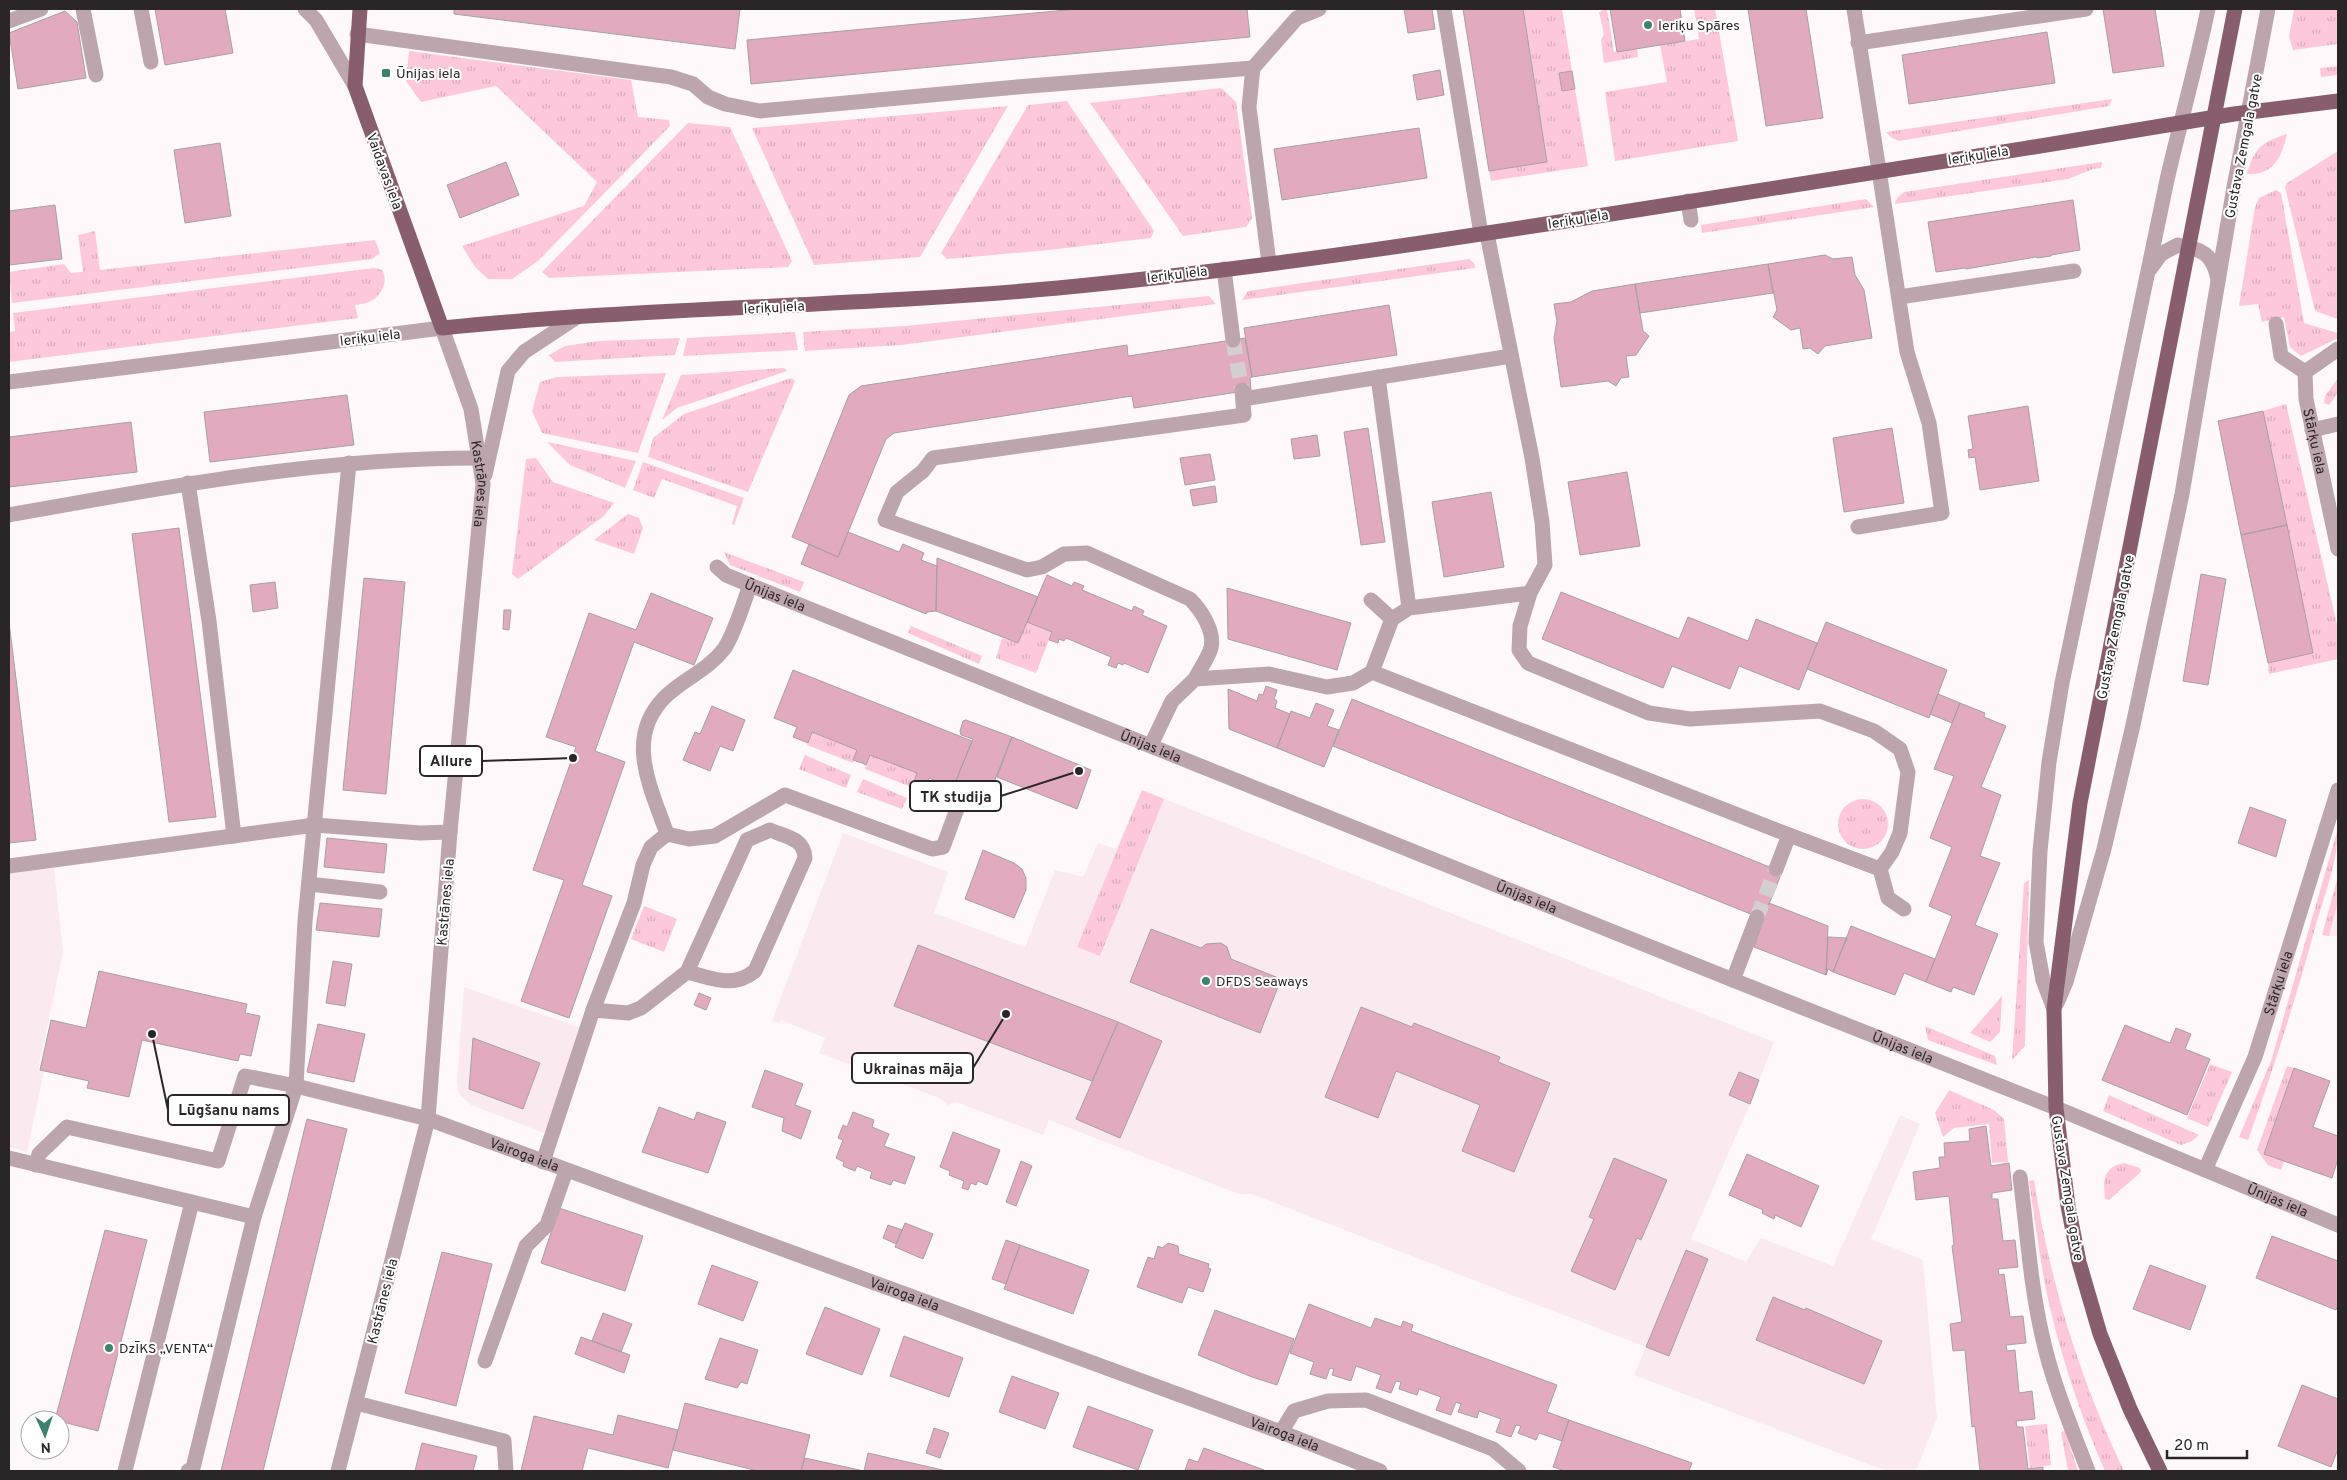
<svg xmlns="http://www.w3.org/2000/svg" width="2347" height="1480" font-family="Overpass,sans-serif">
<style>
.built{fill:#faeaef}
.grass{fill:url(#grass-tufts)}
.building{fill:#e1aabf;stroke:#a99fa2}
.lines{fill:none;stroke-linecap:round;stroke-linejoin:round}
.minor-tunnel{stroke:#d4ced0;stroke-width:15;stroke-dasharray:15 8;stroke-linecap:butt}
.minor{stroke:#bda5ad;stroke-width:15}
.major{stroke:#885e6e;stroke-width:15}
.poi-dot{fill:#3e8173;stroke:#fff;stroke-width:2}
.labels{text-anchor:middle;stroke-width:4;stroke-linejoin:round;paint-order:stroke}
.poi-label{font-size:14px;fill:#2a2527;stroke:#fff;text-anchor:start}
.street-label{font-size:14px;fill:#2a2527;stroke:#fff}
.leader{fill:none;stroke:#2a2527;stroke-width:2}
.callout-dot{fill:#2a2527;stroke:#fff;stroke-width:2}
.callout{fill:#fff;stroke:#2a2527;stroke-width:2}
.callout-label{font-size:15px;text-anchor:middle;font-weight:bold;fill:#2a2527}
</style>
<defs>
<pattern id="grass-tufts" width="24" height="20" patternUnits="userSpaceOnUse" patternTransform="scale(1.25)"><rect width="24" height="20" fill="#fdc8db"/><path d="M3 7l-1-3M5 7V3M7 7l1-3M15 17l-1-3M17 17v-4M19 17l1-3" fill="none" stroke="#d9acbc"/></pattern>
</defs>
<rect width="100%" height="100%" fill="#fff8fa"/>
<path class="built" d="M1142,790l632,252 -24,62 -59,135 55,23 15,-24 72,28 67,-151 20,9 -49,115 52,21 14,158 -21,53h-30l-252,-96 12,-28 -394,-153h-13l-190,-74 -6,15 -87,-33 -8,3 -9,-7 -120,-45 6,-15 -44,-18 -1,3 -8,-2 71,-188 105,39 -14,41 91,34 30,-77 28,7 15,-34 18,6z
M54,868l9,84 -25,118 6,1 -17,81 -18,-5v-274z
M2338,902v34h-9z
M464,987l119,42 -39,104 -73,-28 -12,-11 -2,-13z"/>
<path class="grass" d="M1523,9h39l10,62 -13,2 3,17 13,-1 13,77 -97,15 -2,-10 58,-9z
M1602,9h5l7,43 23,-4 1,9 -34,6 -3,-23 3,-6 -5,-22 3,-1z
M1694,9h21l23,132 -123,20 -10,-69 62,-10 -7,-37 39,-6z
M2294,9h44v35l-45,6 -4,-13z
M409,51l222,29 7,37 31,3 1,6 -132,135 -26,18h-24l-13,-12 -13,-21 122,-40 13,-24 -101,-96 -75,16 -15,-21z
M2338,66v9l-17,2 -1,-9z
M1221,88l15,14 16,116 -6,9 -63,9 -93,-133z
M2112,99l-3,7 -210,35 -7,-3 -6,-6z
M1067,101l87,130 -3,7 -102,12 -102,9 -6,-6 87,-148z
M1008,106l-88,151 -106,8 -62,-137z
M688,123l42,4 62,134 -4,6 -239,11 -7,-6z
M2287,134c-5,22 -13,42 -40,40 7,-26 15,-32 40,-40z
M2338,151v168l-23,-8 -30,-124 2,-4z
M2102,162l-1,6 -8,1 -25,10 -173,25 2,-6 7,-6z
M2276,190l5,3 23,130 34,10v5l-37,18 -11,-9 -6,-30 -22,5 -4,-18 -19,2 16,-99 4,-9z
M1866,199l8,8 -172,26 -1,-8z
M95,231l5,39 275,-30 5,13 -8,6 -360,44 -3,-31 55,-8 7,9 12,-1 -5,-37z
M1469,259l5,4 1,5 -233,32 6,-9z
M374,268l8,2c7,10 0,25 -11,31 -4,3 -11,3 -16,4l3,13 -349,44v-30l6,-1 -2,-18z
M1209,296l7,8 -315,41 -96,6 -2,-19 102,-6z
M795,332l3,18 -115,6 4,-18z
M680,338l-5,17 -120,7 -6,-7 16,-9 33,-5z
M784,368l3,3 -110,37 -15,12 19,-45z
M666,373l-28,80 -96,-20 -10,-22 8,-29 17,-5z
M791,378l4,3 -47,111 -100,-35 5,-19 31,-24z
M2338,378v15l-9,12 -5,-2 1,-7z
M2286,404l52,225v30l-69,15 -1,-11 45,-10 -50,-242z
M547,442l89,19 -11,27 -55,-23z
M536,458l17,24 61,21 -10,13 -86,63 -6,-5 14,-115z
M643,462l101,36 -10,27 -2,-1 5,-18 -75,-27 -8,19 -21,-8z
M628,514l11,4 4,10 -9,26 -40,-14z
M724,552l80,30 -4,10 -70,-27z
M1027,622l25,10 -16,41 -40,-15 6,-20 16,5z
M911,626l71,30 -3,8 -71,-31z
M812,732l45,18 -4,13 -46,-18z
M805,755l46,20 -5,13 -47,-19z
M870,755l47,18 -6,14 -46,-18z
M863,779l44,19 -5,11 -45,-17z
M1142,790l22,9 -64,157 -23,-9z
M1838 824a25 25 0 1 1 50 0a25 25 0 1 1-50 0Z
M2338,828c0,32 -12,63 -21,93 -20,74 -43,147 -69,219l-9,-3 32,-76z
M2338,876v26l-9,34 -7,-1z
M2029,880l-4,166 -13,14 12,-177z
M644,906l33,13 -13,33 -33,-13z
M2002,996l-2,36 -10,10 -20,-9z
M1925,1026l70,30 2,9 -69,-25z
M2210,1064l22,8 -24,55 -21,-9z
M2287,1066l7,2 -10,93 -3,9 -13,-5 -11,-15z
M1949,1090l45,20 10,9 4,43 -16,1 -3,-39 -35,4 -11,9 -8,-24z
M2109,1095l90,40 -7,6 -11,4 -78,-34z
M2124,1163l16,5 1,4 -32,28 -4,-1c-2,-18 -2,-32 19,-36z
M2034,1180c16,102 45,198 90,291h-19c-22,-50 -40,-102 -53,-155 -11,-44 -16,-90 -23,-135z
M2047,1424l4,41 -21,3 -5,-42z
M2065,1431l13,40h-10l-7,-39z"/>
<path class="building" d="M155,9h70l8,44 -68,12z
M454,9h286l-5,40 -281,-35z
M1077,9h170l3,28 -499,47 -4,-44z
M1404,9h28l3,20 -27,4z
M1463,9h60l24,153 -58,9z
M1610,9h70l5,32 -68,11z
M1748,9h58l17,109 -57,8z
M2103,9h52l9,57 -51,7z
M65,11l12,11 9,56 -68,11 -9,-56z
M2047,32l8,51 -146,21 -7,-49z
M1440,70l4,25 -27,5 -4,-25z
M1572,71l3,18 -13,2 -3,-18z
M1419,128l8,50 -145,22 -8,-51z
M220,143l11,73 -46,7 -11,-73z
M506,162l13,33 -59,23 -13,-33z
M2073,200l7,50 -29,5v1l-14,2 -1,-1 -70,12 -1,-1 -29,4 -8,-50z
M55,205l7,54 -53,6v-54z
M1825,255l8,4 19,-2 3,18 9,15 8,48 -47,8 -7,8 -8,-6 -7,1 -3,-21 -9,2 -18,-13 4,-7 -9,-46z
M1768,264l5,29 -133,20 -5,-29z
M1635,284l8,47 6,5 -13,19 -10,1 3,21 -8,1 -5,8 -8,-5 -47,6 -7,-49 3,-17 -3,-17 17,-2 21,-11z
M1389,305l8,50 -145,22 -8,-49z
M1245,338l7,39 -2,1 1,12 -117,18 -2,-12 -238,37 -8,6 -48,118 -46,-20 57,-142 12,-9 266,-41 1,11z
M347,395l7,50 -144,17 -6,-50z
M2028,406l11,75 -59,9 -5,-33 -6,1 -1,-8 5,-1 -5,-33z
M2263,411l24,114 -46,10 -23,-114z
M131,422l6,50 -128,15v-50z
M1368,428l17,114 -24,3 -17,-113z
M1892,428l12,75 -60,9 -11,-74z
M1317,435l3,21 -26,3 -3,-20z
M1210,454l5,26 -30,5 -5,-27z
M1627,472l13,74 -60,9 -12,-73z
M1215,486l2,16 -24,4 -3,-16z
M1491,492l13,75 -60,10 -12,-75z
M2287,525l26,128 -45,10 -27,-128z
M179,528l37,289 -47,5 -37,-288z
M848,532l51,20 4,-8 21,9 -3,7 16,6 -1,45 -9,1 -1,2 -125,-50 8,-20 29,13z
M937,558l101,39 -20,46 -82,-32z
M2201,574l25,5 -18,106 -25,-4z
M1047,575l25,11 2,-4 10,4 -2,4 50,21 2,-5 10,5 -2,4 25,11 -19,47 -24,-10 -1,2 -5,-2 -2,5 -8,-3 3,-8 -45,-19 -2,3 -5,-2 -1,4 -9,-3 3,-8 -25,-10z
M364,578l41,4 -19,212 -43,-4z
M275,582l3,26 -25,4 -3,-27z
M1227,588l124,35 -14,47 -109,-31z
M1561,592l118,47 9,-22 60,24 8,-22 61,24 -18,47 -60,-24 -9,23 -58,-23 -9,22 -121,-49z
M651,593l62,25 -19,47 -60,-23 -39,109 30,11 -43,123 30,11 -43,122 -48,-17 43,-121 -31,-10 43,-123 -30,-10 43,-124 47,17z
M504,610h7l-2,20 -6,-1z
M9,622l27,218 -27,3z
M1826,622l121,48 -18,48 -122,-49z
M793,670l179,71 -19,47 -24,-10 -4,11 -12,-5 4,-11 -47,-18 -4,10 -4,-2 -9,-3 4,-10 -45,-18 -4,11 -15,-6 4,-10 -23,-9z
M1266,686l11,4 -3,9 3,2 -2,7 15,6 -13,34 -48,-19 -1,-40 29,12 2,-7 4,1z
M1938,694l22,9 -8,20 -22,-9z
M1352,699l430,173 -19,47 -430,-173z
M1316,703l18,7 -7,16 12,4 -15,37 -47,-19 14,-37 19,7z
M1960,703l25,10 -1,4 22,9 -25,61 20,8 -21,61 20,7 -25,62 23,9 -24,61 -21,-8 -2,5 -25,-10 26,-66 -23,-10 23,-59 -22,-9 24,-62 -20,-7z
M712,706l33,14 -12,31 -13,-5 -10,25 -27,-11 12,-28 5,2z
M966,720l46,17 -25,63 -34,-12 20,-49 -12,-4 -1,-4 3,-10z
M1012,737l79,33 -14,39 -80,-32z
M2250,807l36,13 -10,37 -38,-14z
M327,838l60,6 -3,29 -60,-6z
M983,850l31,13 8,6 4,9v12l-12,28 -49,-19z
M320,903l62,6 -3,28 -63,-7z
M1769,903l59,23 -2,49 -72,-28z
M1851,926l84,33 -9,23 -22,-9 -9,22 -62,-23z
M1151,929l50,19 5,-4 15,-1 6,4 4,12 50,20 -21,54 -130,-51z
M1828,937l19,1 -14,34 -5,-3 -2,6z
M918,945l200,77 -26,59 -198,-75z
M333,961l19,3 -7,42 -19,-3z
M99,971l148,33 -2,9 15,3 -9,40 -11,-2 -2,7 -96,-21 -13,57 -42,-9 2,-7 -49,-11 11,-50 35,8z
M699,993l12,5 -5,12 -12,-5z
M1361,1007l51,20 2,-4 86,34 -2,5 52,21 -36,89 -52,-21 18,-46 -84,-34 -18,47 -53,-21z
M1118,1022l44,19 -42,97 -44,-19z
M318,1024l47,10 -11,48 -47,-10z
M2125,1025l45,18 6,-15 15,6 -6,15 25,10 -23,56 -85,-35z
M473,1038l67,25 -17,46 -54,-20z
M2294,1068l36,13 -17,46 25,9v23l-6,19 -68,-24z
M765,1070l38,14 -8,21 16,6 -10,28 -19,-8 2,-13 -32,-11z
M1739,1072l20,8 -9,24 -21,-9z
M659,1107l35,13 3,-8 29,10 -18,51 -66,-21z
M853,1112l21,8 -2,7 17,7 -5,12 31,11 -10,27 -12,-4 -2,5 -21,-7 2,-6 -15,-6 -2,5 -12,-5 1,-4 -8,-4 7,-18 -5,-2 5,-13 4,2z
M307,1119l40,10 -84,342h-42z
M1986,1126l5,40 18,-3 3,27 -20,3v6h6l5,42 12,-1 3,27 -20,2 1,6 5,-1 6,43 13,-1 3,27 -20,2 1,6 8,-1 4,43 13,-2 3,28 -19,2 1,6h6l5,42 15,-2v4h-63l-5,-45 -3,1 -7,-77 -12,1 -3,-27 12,-2 -10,-76 2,-1 -5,-49 -33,4 -3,-28 27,-4 -1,-11h6l-1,-14 26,-2 -1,-12z
M953,1132l47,18 -13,35 -9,-4 -2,4 -5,-2 -3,7 -6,-2 2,-7 -15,-6 1,-4 -10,-4z
M1747,1154l72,32 -18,41 -26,-12 -1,4 -12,-6 1,-3 -34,-15z
M1614,1158l53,22 -26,60 -4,-2 -22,52 -44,-19 23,-52 -5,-2z
M1021,1161l11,5 -16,40 -10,-4z
M559,1208l84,28 -18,55 -84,-28z
M905,1223l28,11 -10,25 -28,-12z
M888,1225l14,5 -6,14 -13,-6z
M105,1230l42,10 -49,191 -43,-11z
M2272,1236l66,25v43l-2,6 -80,-32z
M1006,1240l14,5 -14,39 -14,-5z
M1168,1243l10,3 1,8 30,10 -1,4 3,1 -8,23 -15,-5 -6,16 -45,-16 11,-30 6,2 4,-13 4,2z
M1020,1245l69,25 -16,44 -69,-25z
M1686,1250l22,9 -39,97 -23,-9z
M442,1252l50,12 -36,142 -51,-13z
M712,1265l46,17 -15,39 -45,-17z
M2150,1265l56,21 -16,44 -57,-21z
M1773,1297l32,13 1,-2 76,33 -18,43 -108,-44z
M1309,1304l62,24 4,-10 26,9 2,-6 10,4 -2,6 146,54 -10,27 22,8 -7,21 -23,-8 -3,7 -18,-7 3,-7 -5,-1 -5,12 -15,-5 5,-13 -22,-8 -2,7 -19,-6 3,-8 -5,-2 -5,13 -15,-5 5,-13 -22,-8 -2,6 -18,-6 2,-7 -5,-1 -5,12 -15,-5 5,-13 -25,-9 -5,15 -19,-6 2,-6 -4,-1 -4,11 -16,-5 4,-12 -24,-9z
M825,1307l55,22 -18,46 -56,-21z
M1215,1310l79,29 -17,46 -25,-8 -54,-22z
M603,1313l29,11 -11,28 -29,-11z
M904,1336l59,22 -14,39 -59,-21z
M581,1337l49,18 -6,18 -49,-19z
M720,1338l38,12 -11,34 -6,-2 -4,6 -32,-9z
M1012,1376l47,17 -14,36 -46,-17z
M2302,1385l36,14v50l-7,18 -53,-21z
M685,1403l125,32 -9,36h-43l-85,-21z
M1088,1406l65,24 -15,40 -65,-23z
M618,1415l60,15 -10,38 -80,-20 -6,23h-61l13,-55 79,19z
M1569,1420l123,43 -3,8h-124l-12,-4z
M934,1428l15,5 -9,25 -14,-5z
M422,1443l55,13 -4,15h-58z
M1204,1448l60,22 -1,1 -78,-1 4,-11 9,3z
M868,1453l79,18h-83z
M805,1458l59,13h-63z"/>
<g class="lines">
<path class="minor-tunnel" d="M1233,340l9,50
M1757,917l19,-48"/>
<g class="minor">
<path d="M83,9l13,66"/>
<path d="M141,9l10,53"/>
<path d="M305,9l11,11 39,66"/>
<path d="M1444,9l37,225"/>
<path d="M1854,9l53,343 22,71 13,90 -84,14"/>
<path d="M9,21l32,-12"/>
<path d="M357,34l314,43 22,7 15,13 17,7 35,7 257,-24 236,-19"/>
<path d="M1858,43l228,-34"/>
<path d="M1688,201l3,19"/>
<path d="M1269,263l-20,-156 4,-39 44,-50 22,-9"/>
<path d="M1224,269l9,71"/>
<path d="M2150,269l11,-15 17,-9c25,5 34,8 40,34"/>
<path d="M1899,297l175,-26"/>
<path d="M2276,324l5,32 24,16"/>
<path id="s1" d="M2305,372l1,27 32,150"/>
<path d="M2305,372l33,-23"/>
<path d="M1378,377l31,231"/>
<path id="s2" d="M9,382l433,-54 29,81 12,75 -33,348 -22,287 -90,352"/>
<path d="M1243,399l268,-43"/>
<path d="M2312,430l26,-6"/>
<path d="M485,475l23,-104 16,-19 53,-35"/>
<path d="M188,483l21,138 25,215"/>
<path d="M9,515c155,-28 311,-57 469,-57"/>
<path id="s3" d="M717,567l9,8 24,10 983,395 323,128 282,117"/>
<path d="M1371,600l21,19"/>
<path d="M1372,672l417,163 91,34 12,-17 8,-19 8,-61 -8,-23 -26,-18 -54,-20 -130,8 -41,-6 -121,-50 -9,-13 1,-24 10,-33 15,-28 -3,-43 -10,-64 -45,-224"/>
<path d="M1195,679c5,-10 13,-21 16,-31 4,-17 -10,-38 -21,-49l-103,-46 -23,1 -22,13 -15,3 -142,-50 12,-28 26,-21 10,-13 311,-43 -2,-25"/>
<path d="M1151,745l21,-44 23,-22 74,-5 58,13 26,-4 19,-11 20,-53 17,-11 121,-15"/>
<path d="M667,834l22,5 26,-3 70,-41 147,54 11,-2 14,-38"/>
<path d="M9,866l306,-41 105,8 30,-1"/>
<path d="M1776,869l13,-34"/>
<path d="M1880,869l8,29 16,11"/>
<path d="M309,884l71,8"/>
<path d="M1733,980l24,-63"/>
<path d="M2057,1003l9,-21 38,-133 29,-124 49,-231 52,-307 34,-178"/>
<path d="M2054,1009l-11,-29 -7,-38 4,-91 9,-89 13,-79 105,-503c13,-57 29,-113 41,-171"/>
<path d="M593,1010l35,3 13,-5 46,-36 60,-132 23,-10c16,7 34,8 35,28l-50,113c-23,18 -42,7 -68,1"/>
<path d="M9,1158l245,59"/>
<path d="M543,1162l50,-152 41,-107 9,-38 8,-18 16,-13c-16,-46 -43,-96 -2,-137 18,-18 42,-26 59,-48 10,-14 20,-47 26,-64"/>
<path id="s4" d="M36,1165l3,-11 28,-27 151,34 27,-85 51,10 132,33 853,313 99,39"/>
<path id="s5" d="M2205,1170l50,-113 83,-267"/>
<path d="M2020,1177c7,52 10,106 22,158 10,47 29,91 46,136"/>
<path d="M485,1361l41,-115 21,-21 19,-54"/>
<path d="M356,1403l148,38 2,30"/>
<path d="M1281,1432l13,-21 34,-10 38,-1 127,49 26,22"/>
<path d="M125,1471l67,-269"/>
<path d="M188,1471l5,-3 61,-251 42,-131 9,-165 44,-458"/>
</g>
<path class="major" d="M360,9l-5,77 87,242c205,-21 411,-21 616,-40 211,-20 420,-53 629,-86 182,-29 365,-57 547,-88l104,-13
M2160,1471l-30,-62 -30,-75 -21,-72 -11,-56 -12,-98 -2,-99 26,-206 155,-794"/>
</g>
<g class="poi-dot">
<circle cx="1648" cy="25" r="5"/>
<rect x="381" y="68" width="10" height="10" rx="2.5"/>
<circle cx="1206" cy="981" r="5"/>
<circle cx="109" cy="1348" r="5"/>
</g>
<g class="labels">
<g class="poi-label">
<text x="1658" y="30">Ieriķu Spāres</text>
<text x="396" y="78">Ūnijas iela</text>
<text x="1216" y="986">DFDS Seaways</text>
<text x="119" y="1353">DzĪKS „VENTA“</text>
</g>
<g class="street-label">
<text transform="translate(2243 146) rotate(-79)" y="5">Gustava Zemgala gatve</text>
<text transform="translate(1978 155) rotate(-9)" y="5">Ieriķu iela</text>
<text transform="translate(385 171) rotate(70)" y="5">Vaidavas iela</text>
<text transform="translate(1578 219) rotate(-9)" y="5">Ieriķu iela</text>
<text transform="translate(1177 274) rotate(-7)" y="5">Ieriķu iela</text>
<text transform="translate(774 307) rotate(-3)" y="5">Ieriķu iela</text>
<text transform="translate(370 337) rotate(-7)" y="5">Ieriķu iela</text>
<text dy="5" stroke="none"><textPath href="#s1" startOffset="70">Stārķu iela</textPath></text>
<text dy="5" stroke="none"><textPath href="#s2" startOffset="598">Kastrānes iela</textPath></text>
<text dy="5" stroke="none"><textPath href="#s3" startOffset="65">Ūnijas iela</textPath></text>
<text transform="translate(2115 627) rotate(-79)" y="5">Gustava Zemgala gatve</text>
<text dy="5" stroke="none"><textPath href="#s3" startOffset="470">Ūnijas iela</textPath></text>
<text dy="5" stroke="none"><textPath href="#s3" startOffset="875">Ūnijas iela</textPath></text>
<text transform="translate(445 902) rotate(-85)" y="5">Kastrānes iela</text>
<text dy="5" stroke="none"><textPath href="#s5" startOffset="201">Stārķu iela</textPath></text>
<text dy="5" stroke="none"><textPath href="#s3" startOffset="1280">Ūnijas iela</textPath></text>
<text dy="5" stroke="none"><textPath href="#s4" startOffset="585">Vairoga iela</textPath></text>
<text transform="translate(2068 1188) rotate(81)" y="5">Gustava Zemgala gatve</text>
<text dy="5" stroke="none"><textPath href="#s3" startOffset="1685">Ūnijas iela</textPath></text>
<text dy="5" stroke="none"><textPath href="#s4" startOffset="990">Vairoga iela</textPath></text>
<text transform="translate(382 1301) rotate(-76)" y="5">Kastrānes iela</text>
<text dy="5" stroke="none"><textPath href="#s4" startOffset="1395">Vairoga iela</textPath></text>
</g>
</g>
<path class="leader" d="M573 758L482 761M1079 771L1001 796M1006 1014L973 1068M152 1034L168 1110"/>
<g class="callout-dot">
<circle cx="573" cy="758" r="5"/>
<circle cx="1079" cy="771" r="5"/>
<circle cx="1006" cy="1014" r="5"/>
<circle cx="152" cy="1034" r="5"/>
</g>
<g class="callout">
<rect x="420" y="746" width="62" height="30" rx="5"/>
<rect x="910" y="781" width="91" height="30" rx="5"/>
<rect x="852" y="1053" width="121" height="30" rx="5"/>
<rect x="168" y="1095" width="121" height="30" rx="5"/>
</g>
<g class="callout-label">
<text x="451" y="766">Allure</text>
<text x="956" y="802">TK studija</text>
<text x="913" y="1074">Ukrainas māja</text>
<text x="229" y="1115">Lūgšanu nams</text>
</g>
<rect width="2347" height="1480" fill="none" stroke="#2a2527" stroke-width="20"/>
<g transform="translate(45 1435) rotate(177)"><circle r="24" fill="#ffffff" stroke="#aaa8a9"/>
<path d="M0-4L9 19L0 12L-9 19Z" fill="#3e8173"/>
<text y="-8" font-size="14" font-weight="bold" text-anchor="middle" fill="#2a2527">N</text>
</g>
<path d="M2167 1450v8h80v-8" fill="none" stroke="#2a2527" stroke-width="2.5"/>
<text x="2174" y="1450" font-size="15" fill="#2a2527" stroke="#ffffff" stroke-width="4" paint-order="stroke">20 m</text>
</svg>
